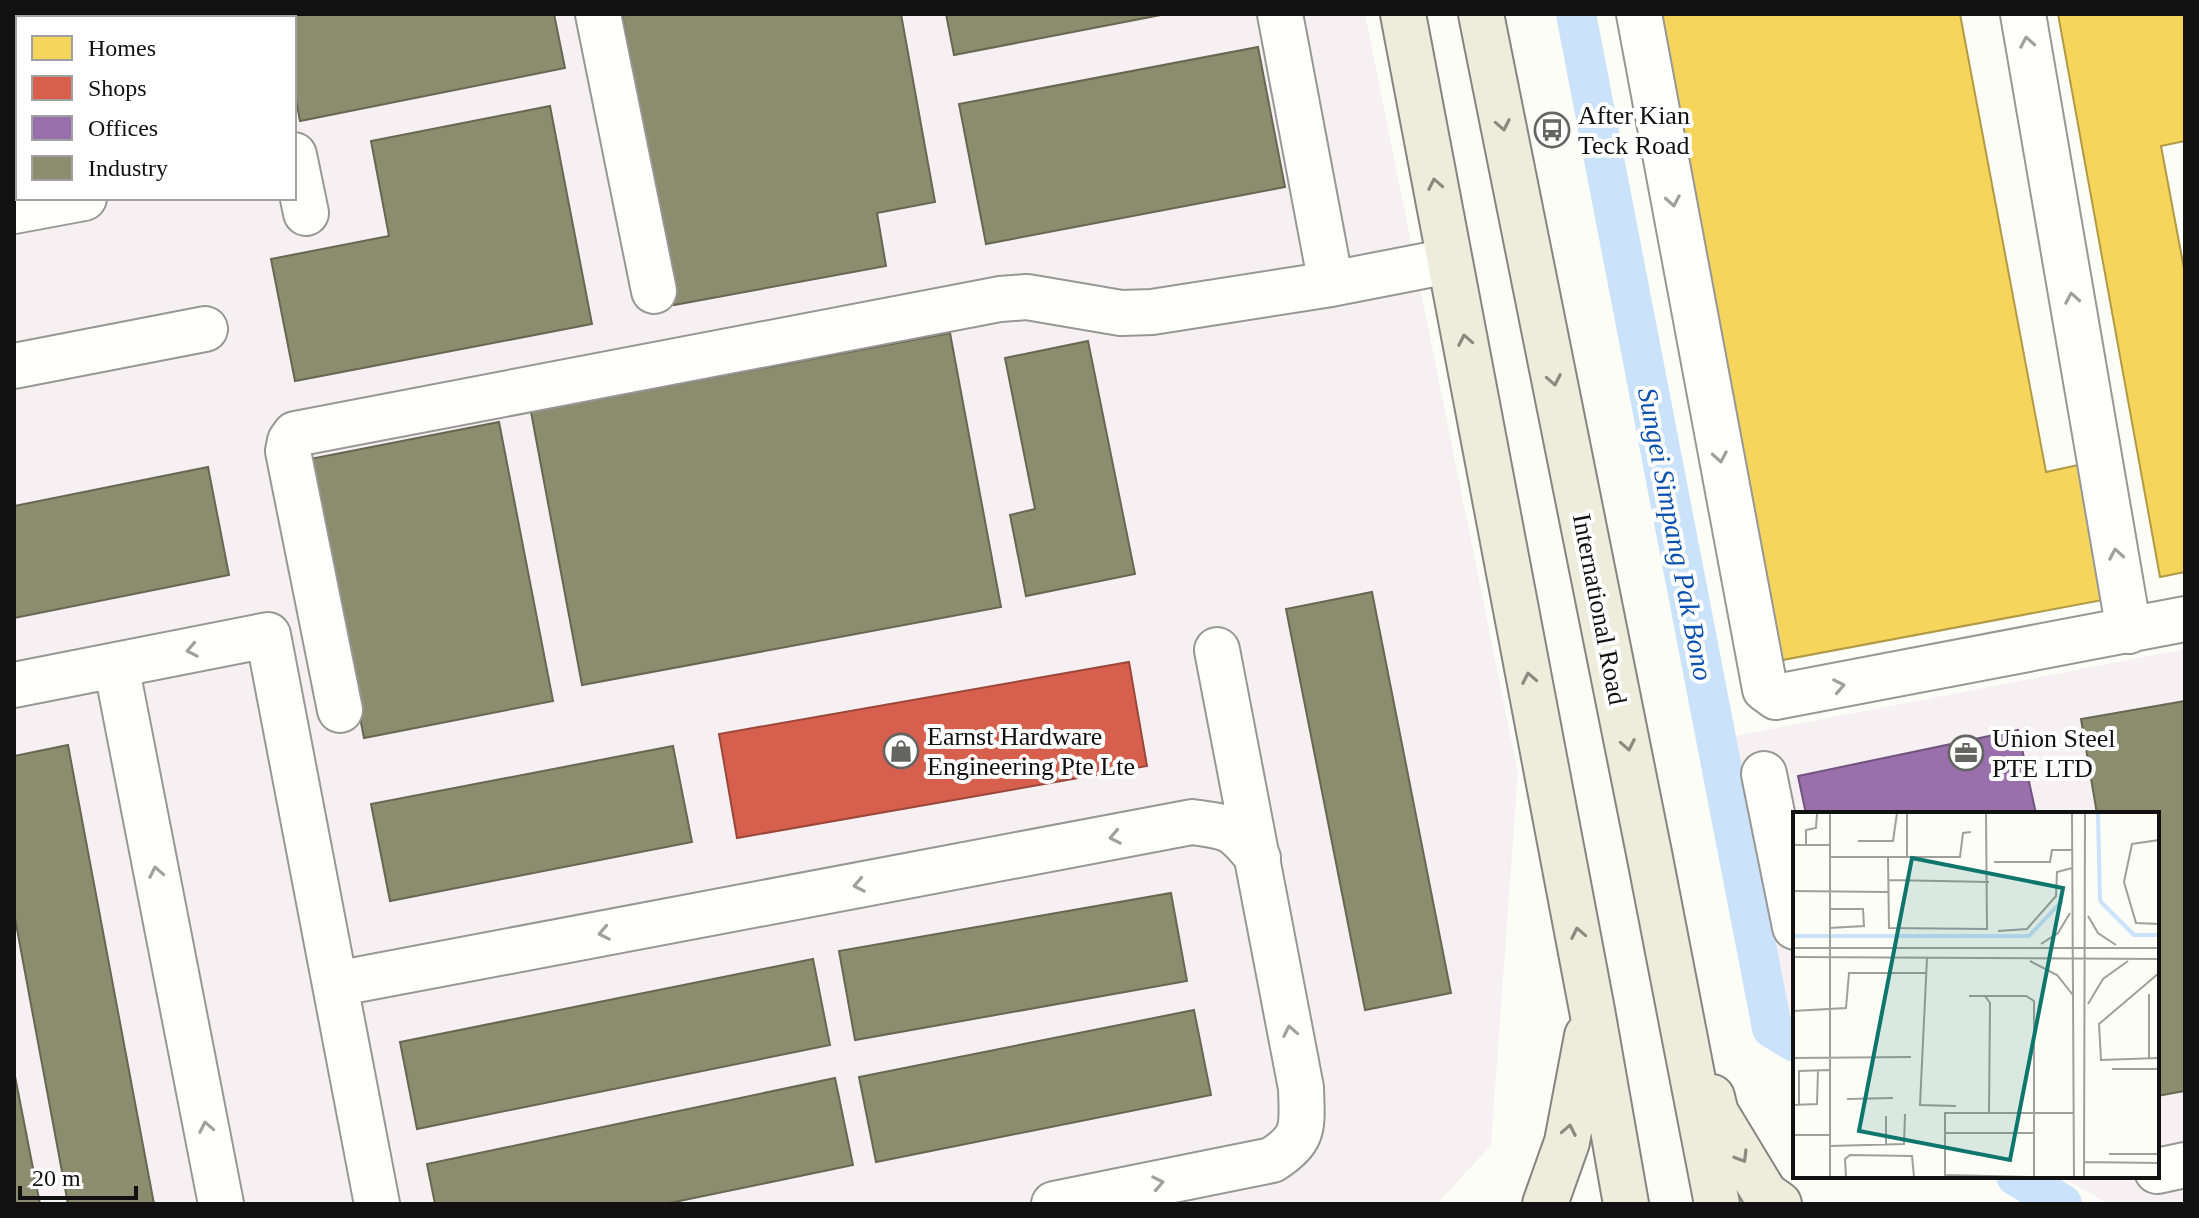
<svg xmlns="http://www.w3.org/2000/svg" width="2199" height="1218" font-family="'Times New Roman',serif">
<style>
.industrial{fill:#f6f0f3;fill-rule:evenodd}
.homes{fill:#f6d55c;stroke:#b19a46;stroke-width:2}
.shops{fill:#d6604d;stroke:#9b483b;stroke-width:2}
.offices{fill:#9970ab;stroke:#70547d;stroke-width:2}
.industry{fill:#8c8c6e;stroke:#676752;stroke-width:2}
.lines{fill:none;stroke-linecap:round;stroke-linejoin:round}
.canal{stroke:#cae2fa;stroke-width:40}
.minor-casing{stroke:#979795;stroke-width:48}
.major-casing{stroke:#858582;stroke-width:48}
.minor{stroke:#fffffe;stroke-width:44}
.major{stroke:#eeecda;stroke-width:44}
.oneway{stroke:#a0a09f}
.oneway2{stroke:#8b8980}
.labels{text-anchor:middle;stroke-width:8;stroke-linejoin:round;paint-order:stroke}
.poi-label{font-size:26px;fill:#111;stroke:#fff;text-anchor:start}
.street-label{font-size:26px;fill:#111;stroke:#fff}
.water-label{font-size:28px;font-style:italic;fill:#0d51b0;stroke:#fff}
.inset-river{fill:none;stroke:#cae2fa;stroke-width:4}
.inset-road{fill:none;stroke:#9f9f9b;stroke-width:2}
.view{fill:#0f766e;fill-opacity:0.15;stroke:#0f766e;stroke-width:4}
.inset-edge{fill:none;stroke:#111;stroke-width:4}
</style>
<rect width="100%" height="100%" fill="#fdfdf7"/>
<path class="industrial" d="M14,14h1351l153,759 -27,372 -54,59h-1423zM18,18h276v180h-276z
M2185,649v555h-77l-47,-28h96v-362h-362v203l-6,-3 -54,-278z"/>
<path class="homes" d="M1651,14h309l86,458 37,-8 25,135 -336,63z
M2058,14h127v127l-24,5 24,128v298l-25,5z"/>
<path class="shops" d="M1129,662l18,104 -410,72 -18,-104z"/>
<path class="offices" d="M2018,730l18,84h-230l-8,-38z"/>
<path class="industry" d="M14,14h180v4h-176v157l-4,1z
M279,14h275l11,54 -265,53 -6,-32v-71h-14z
M622,14h279l34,188 -58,11 9,53 -212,39z
M946,14h220l-212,41z
M1258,47l27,140 -299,57 -27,-140z
M550,106l42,218 -297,57 -24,-122 118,-23 -18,-95z
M950,333l51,274 -419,78 -51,-273z
M1088,341l47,233 -109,22 -16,-81 25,-6 -30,-151z
M499,422l54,279 -189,37 -54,-279z
M208,467l21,108 -215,43v-112z
M1372,592l79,401 -86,17 -79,-401z
M2185,701v390l-28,5v-282h-60l-16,-95z
M68,745l86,459h-86l-54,-291v-157z
M673,746l19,96 -302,59 -19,-97z
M1171,893l16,88 -332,59 -16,-89z
M813,959l17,86 -413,84 -17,-87z
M1194,1010l17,85 -335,67 -17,-85z
M14,1071l26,133h-26z
M835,1078l18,87 -188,39h-230l-8,-40z"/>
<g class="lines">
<path class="canal" d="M1576,14l196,1014 23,14
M2016,1176l46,28"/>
<g class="minor-casing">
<path id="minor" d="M265,14l1,4
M598,14l56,277
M1280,14l51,270
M1639,14l126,675 11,8 409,-78
M2023,14l106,617
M294,155l12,58
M14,211l70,-13
M14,366l191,-37
M116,665l105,539
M14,685l254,-50 109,569
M340,710l-52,-259 2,-10 5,-7 705,-135 27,-2 94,16 31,-1 179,-28 118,-23
M1764,774l31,153
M335,984l857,-162c38,5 41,5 66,36
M2157,1171l28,-6
M1054,1204l218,-44c34,-22 30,-33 29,-72l-84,-438"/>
</g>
<g class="major-casing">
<path id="major" d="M1403,14l189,996 34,194
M1481,14l169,844 67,346
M1712,1097l4,16 49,81 14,10
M1545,1204l22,-62 20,-106"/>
</g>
<use href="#minor" class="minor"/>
<use href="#major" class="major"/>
</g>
<defs><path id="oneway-chevron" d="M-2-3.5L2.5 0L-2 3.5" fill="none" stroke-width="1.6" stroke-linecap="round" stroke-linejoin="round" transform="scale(2)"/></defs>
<g class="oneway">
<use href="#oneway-chevron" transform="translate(2027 42) rotate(-100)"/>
<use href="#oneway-chevron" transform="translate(1673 201) rotate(80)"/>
<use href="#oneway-chevron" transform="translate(2072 298) rotate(-100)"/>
<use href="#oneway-chevron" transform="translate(1720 457) rotate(80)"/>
<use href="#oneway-chevron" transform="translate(2116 554) rotate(-100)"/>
<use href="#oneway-chevron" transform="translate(192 650) rotate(169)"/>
<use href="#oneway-chevron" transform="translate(1839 686) rotate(-11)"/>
<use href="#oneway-chevron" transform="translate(1115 837) rotate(169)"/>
<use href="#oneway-chevron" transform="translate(156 872) rotate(-101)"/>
<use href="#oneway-chevron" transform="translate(859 885) rotate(169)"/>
<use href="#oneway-chevron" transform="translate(604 933) rotate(169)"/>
<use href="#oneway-chevron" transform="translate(1290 1031) rotate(-101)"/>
<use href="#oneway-chevron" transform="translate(206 1127) rotate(-101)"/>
<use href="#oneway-chevron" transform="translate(1158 1183) rotate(-11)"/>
</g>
<g class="oneway2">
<use href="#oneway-chevron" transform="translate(1503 125) rotate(79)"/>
<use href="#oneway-chevron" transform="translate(1435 184) rotate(-101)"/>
<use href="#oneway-chevron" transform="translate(1465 340) rotate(-101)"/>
<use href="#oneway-chevron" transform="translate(1554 380) rotate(79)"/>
<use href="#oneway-chevron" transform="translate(1529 678) rotate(-101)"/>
<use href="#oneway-chevron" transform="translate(1628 745) rotate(79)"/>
<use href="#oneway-chevron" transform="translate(1578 933) rotate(-101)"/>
<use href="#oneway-chevron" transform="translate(1569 1130) rotate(-79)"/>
<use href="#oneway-chevron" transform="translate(1742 1157) rotate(59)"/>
</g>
<defs>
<g id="bus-ring" transform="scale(1.8)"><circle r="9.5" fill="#fff" stroke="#646462" stroke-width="1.5"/><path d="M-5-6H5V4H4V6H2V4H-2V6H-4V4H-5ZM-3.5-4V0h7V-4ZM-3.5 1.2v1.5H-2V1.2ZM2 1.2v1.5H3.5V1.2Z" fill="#646462"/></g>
<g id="shop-ring" transform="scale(1.8)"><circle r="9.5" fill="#fff" stroke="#646462" stroke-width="1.5"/><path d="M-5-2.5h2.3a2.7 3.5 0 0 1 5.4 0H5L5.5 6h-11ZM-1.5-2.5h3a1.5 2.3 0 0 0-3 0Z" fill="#646462"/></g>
<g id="office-ring" transform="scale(1.8)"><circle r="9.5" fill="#fff" stroke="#646462" stroke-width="1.5"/><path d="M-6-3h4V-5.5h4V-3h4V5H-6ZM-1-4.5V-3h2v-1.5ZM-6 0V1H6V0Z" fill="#646462"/></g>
</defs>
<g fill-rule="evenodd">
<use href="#bus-ring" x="1552" y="130"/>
<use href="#shop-ring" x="901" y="751"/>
<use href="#office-ring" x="1966" y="753"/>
</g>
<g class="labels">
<g class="poi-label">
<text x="1578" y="124">After Kian<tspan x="1578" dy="30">Teck Road</tspan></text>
<text x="927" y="745">Earnst Hardware<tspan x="927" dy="30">Engineering Pte Lte</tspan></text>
<text x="1992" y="747">Union Steel<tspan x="1992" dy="30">PTE LTD</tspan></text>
</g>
<g class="street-label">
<text transform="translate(1600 609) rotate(79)" y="9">International Road</text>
</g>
<g class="water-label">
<text transform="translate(1676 534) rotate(79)" y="10">Sungei Simpang Pak Bono</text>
</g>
</g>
<g transform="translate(1793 812)">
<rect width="366" height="366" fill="#fdfdf7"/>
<path class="inset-river" d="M305,1l2,88M307,89l34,34h25M0,124h236l33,-35"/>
<path class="inset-road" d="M37,1v364M279,1l2,364M366,28l-27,4 -8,38 12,41 23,1M65,29h35l4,-28M0,33h37M13,33v-15l10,-2 1,-15M37,45h130l3,-24 8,-1M95,45l1,71 98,1 -1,-116M114,45v-44M201,50h56l2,-12h20M95,68l101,2M0,79l95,1M295,104l10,17 18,12M36,116l35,-2 -1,-17h-33M205,119l29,-2 29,-33 1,-24 15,-4M248,132l17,-11 12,-20M0,136h366M0,145l366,2M134,146l-7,147 36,1M237,149l27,14 16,20M366,161l-60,51 2,36 58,-2M356,182v64M176,184h57l8,5v176M192,184l5,7 -1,110M295,192l15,-25 25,-18M0,199l53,-3 3,-35h78M0,246l118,-1M319,257h47M54,287l46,-1M0,293l24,-1 1,-34M6,293v-34l30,-1M152,321h89M0,323h36M93,333v-29M36,334l75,-2 1,-30M316,342h50M291,350l75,1M152,363l85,2M53,365l-1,-18 5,-4 62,1 2,21M152,365v-64h129M291,365l1,-364"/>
<path class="view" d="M119,46l151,30 -53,272 -151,-29z"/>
<rect width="366" height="366" class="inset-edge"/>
</g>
<rect width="2199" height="1218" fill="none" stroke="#111111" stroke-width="32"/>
<rect x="16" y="16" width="280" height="184" fill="#ffffff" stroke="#a0a0a0" stroke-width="2"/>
<rect x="32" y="36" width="40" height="24" fill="#f6d55c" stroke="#a0a0a0" stroke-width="2"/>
<text x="88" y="56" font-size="24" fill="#111111">Homes</text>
<rect x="32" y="76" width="40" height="24" fill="#d6604d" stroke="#a0a0a0" stroke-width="2"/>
<text x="88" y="96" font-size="24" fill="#111111">Shops</text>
<rect x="32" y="116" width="40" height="24" fill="#9970ab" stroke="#a0a0a0" stroke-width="2"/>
<text x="88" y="136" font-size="24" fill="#111111">Offices</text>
<rect x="32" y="156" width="40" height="24" fill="#8c8c6e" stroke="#a0a0a0" stroke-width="2"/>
<text x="88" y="176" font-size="24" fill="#111111">Industry</text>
<path d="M20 1186v12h116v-12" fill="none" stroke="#111111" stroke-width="4"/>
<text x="32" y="1186" font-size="24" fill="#111111" stroke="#ffffff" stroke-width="6" paint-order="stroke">20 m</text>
</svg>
